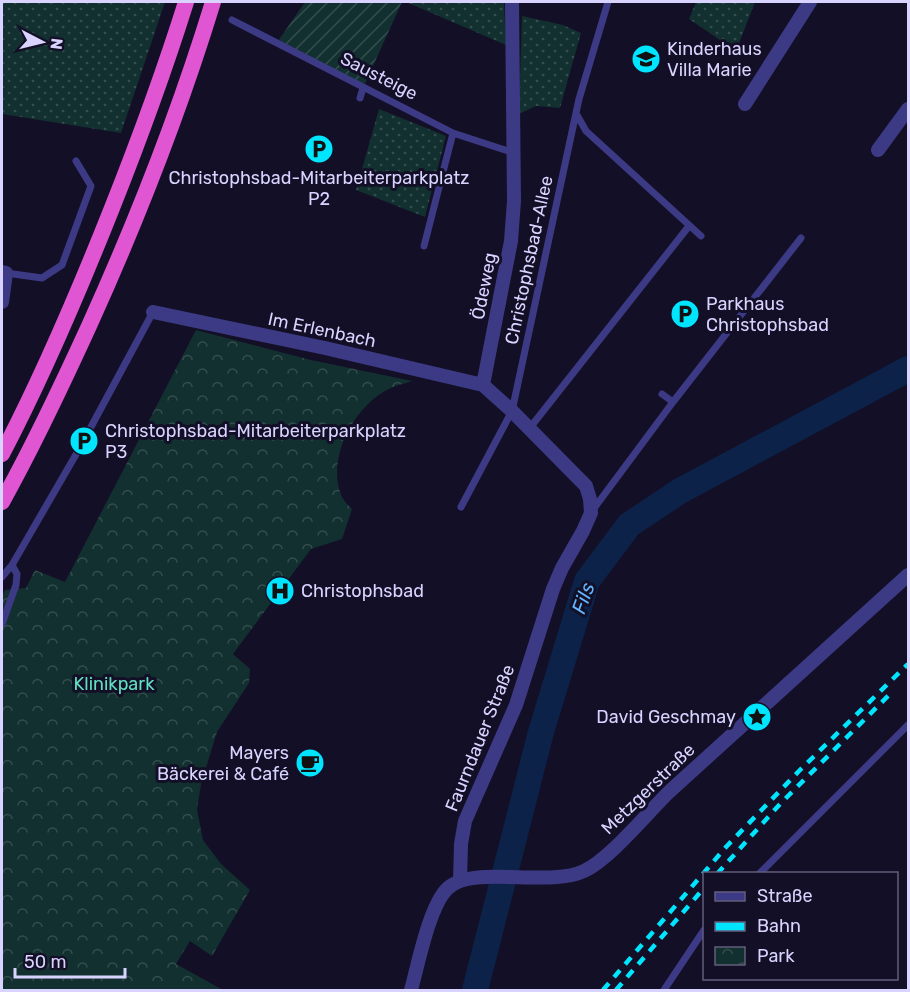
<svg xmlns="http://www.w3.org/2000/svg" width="910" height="992" font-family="Rubik,sans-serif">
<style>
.grass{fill:url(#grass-dots)}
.park{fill:url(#park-crowns)}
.garden{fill:url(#garden-furrows)}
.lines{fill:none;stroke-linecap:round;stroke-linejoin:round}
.river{stroke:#0c2248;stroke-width:26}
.service{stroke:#3d3a85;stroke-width:7}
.minor{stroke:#3d3a85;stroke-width:14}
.trunk{stroke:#e055d1;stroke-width:16}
.rail{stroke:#00e5ff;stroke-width:4.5;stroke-dasharray:9 8;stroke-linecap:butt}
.labels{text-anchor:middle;stroke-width:6;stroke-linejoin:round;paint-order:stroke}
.poi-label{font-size:18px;fill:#d9d4ff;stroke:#130f26;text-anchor:start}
.street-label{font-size:18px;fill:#d9d4ff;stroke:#130f26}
.park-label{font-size:18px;fill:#5fe0c0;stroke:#130f26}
.water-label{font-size:20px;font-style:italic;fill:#62b6ff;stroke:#130f26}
</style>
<defs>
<pattern id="grass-dots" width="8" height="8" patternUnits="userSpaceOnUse" patternTransform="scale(1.5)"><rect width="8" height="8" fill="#12302f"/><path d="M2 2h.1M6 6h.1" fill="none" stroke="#344d4e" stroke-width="1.8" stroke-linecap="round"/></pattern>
<pattern id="park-crowns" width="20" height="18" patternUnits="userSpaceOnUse" patternTransform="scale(1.5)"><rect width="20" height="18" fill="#12302f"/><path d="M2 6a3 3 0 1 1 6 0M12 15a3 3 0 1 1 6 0" fill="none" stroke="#344d4e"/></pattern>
<pattern id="garden-furrows" width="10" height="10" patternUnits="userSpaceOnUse" patternTransform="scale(1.5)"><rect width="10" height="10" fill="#12302f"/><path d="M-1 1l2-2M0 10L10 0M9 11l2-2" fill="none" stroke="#344d4e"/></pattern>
</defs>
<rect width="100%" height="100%" fill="#130f26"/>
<path class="grass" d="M2,2h163l-44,131 -119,-19z
M406,2h98l2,43z
M696,2h59l-19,49 -47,-32z
M522,16l41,9 18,8 -21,75 -24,-2 -17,8z
M379,109l67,27 -21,81 -69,-27z"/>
<path class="park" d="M196,330l115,30 101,21c-9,3 -19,5 -27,10 -32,18 -58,67 -44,104 2,5 7,10 11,14l-10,30 -31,10 -78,105 17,15 -1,14 -32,49 -16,52 -4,26 6,30 18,24 29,26 -38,66 -22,-15 -14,23 47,26h-221v-394l3,-6 21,-2 9,-18 30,12z"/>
<path class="garden" d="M305,2h97l-39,86 -87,-44z"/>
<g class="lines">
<path class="river" d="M475,990l66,-258 46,-151 42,-56 51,-34 228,-122"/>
<path class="service" d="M232,20l221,113 61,20
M360,98l3,-10
M577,115l9,16 115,105
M424,246l29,-113
M6,273l36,5 20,-13 29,-79 -15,-25
M662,394l11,8
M529,429l160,-203
M461,507l51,-96 67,-312 29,-97
M592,511l81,-109 128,-164
M2,577l10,-12 66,-114 75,-139
M2,624l14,-39 1,-11 -5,-9
M759,874l149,-149
M664,990l40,-60"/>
<path class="minor" d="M745,104l65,-102
M878,150l30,-41
M2,272l4,1 -4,29
M153,312l172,36 158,37 29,26 74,75 4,13 1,14 -8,18 -21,37 -9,21 -37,116 -51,116 -4,23 -1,37
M483,385l28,-144 3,-40 -2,-199
M411,990c7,-25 18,-83 36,-101 24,-25 102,-1 137,-18 26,-12 64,-59 86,-80 79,-72 159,-144 238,-216"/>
<path class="trunk" d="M2,454c42,-80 77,-163 110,-246 27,-68 52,-136 74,-206
M2,502c32,-57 60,-117 87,-176 48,-106 90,-213 124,-324"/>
<path class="rail" d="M717,874l63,-70 112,-112
M603,990l123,-143 73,-76 109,-107
M616,990l88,-102"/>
</g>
<defs>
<g id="school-disc" transform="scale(1.5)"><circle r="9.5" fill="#00e5ff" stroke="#130f26"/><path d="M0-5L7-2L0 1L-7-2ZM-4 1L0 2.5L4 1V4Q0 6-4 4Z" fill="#111"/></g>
<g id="parking-disc" transform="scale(1.5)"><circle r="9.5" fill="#00e5ff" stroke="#130f26"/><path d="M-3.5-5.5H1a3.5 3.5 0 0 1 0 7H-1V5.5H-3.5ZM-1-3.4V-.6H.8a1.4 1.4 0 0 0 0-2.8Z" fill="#111"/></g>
<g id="hospital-disc" transform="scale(1.5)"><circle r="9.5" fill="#00e5ff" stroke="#130f26"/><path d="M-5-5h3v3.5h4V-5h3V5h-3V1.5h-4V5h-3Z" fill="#111"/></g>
<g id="sight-disc" transform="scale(1.5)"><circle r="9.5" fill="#00e5ff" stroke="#130f26"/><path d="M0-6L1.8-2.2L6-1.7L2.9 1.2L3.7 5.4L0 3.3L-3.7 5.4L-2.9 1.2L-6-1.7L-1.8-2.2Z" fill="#111"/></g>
<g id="cafe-disc" transform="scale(1.5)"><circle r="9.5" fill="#00e5ff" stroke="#130f26"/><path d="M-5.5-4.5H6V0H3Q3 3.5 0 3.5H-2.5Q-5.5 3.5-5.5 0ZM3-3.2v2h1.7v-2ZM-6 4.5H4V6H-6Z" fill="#111"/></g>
</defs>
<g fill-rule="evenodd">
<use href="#school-disc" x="646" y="59"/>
<use href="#parking-disc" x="319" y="149"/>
<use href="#parking-disc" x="685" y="314"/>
<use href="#parking-disc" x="84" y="441"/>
<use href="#hospital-disc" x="280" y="591"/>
<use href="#sight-disc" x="757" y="717"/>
<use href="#cafe-disc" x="310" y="763"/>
</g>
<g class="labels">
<g class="poi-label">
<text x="667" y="55">Kinderhaus<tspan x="667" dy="21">Villa Marie</tspan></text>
<text x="319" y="184" text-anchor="middle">Christophsbad-Mitarbeiterparkplatz<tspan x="319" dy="21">P2</tspan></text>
<text x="706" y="310">Parkhaus<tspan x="706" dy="21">Christophsbad</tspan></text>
<text x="105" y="437">Christophsbad-Mitarbeiterparkplatz<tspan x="105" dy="21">P3</tspan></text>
<text x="301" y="597">Christophsbad</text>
<text x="736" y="723" text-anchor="end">David Geschmay</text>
<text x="289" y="759" text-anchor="end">Mayers<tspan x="289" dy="21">Bäckerei &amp; Café</tspan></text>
</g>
<g class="street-label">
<text transform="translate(379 76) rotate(27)" y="6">Sausteige</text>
<text transform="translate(529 260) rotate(-78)" y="6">Christophsbad-Allee</text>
<text transform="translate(484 286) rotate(-79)" y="6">Ödeweg</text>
<text transform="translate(322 330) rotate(12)" y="6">Im Erlenbach</text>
<text transform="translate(480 738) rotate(-68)" y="6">Faurndauer Straße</text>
<text transform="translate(648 789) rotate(-44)" y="6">Metzgerstraße</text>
</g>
<g class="park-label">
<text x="114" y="690">Klinikpark</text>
</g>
<g class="water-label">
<text transform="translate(583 598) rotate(-70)" y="7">Fils</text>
</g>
</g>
<rect width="910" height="992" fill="none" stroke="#d9d4ff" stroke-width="6"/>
<rect x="703" y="872" width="195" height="108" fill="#130f26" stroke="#625e7d" stroke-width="1.5"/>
<rect x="715" y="892" width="30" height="9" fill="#3d3a85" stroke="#625e7d" stroke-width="1.5"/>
<text x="757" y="902" font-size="18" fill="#d9d4ff">Straße</text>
<rect x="715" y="922" width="30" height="9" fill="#00e5ff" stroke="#625e7d" stroke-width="1.5"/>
<text x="757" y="932" font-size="18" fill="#d9d4ff">Bahn</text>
<rect x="715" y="947" width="30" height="18" fill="url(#park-crowns)" stroke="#625e7d" stroke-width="1.5"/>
<text x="757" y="962" font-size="18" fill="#d9d4ff">Park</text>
<g transform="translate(42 42) rotate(97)" stroke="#130f26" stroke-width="4.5" paint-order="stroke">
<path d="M0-4.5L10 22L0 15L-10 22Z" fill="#d9d4ff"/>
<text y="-9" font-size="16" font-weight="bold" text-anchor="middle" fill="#d9d4ff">N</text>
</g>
<path d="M15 968v9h110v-9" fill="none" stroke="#d9d4ff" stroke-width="3"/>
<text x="24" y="968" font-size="18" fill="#d9d4ff" stroke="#130f26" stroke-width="4.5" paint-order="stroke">50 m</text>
</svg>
